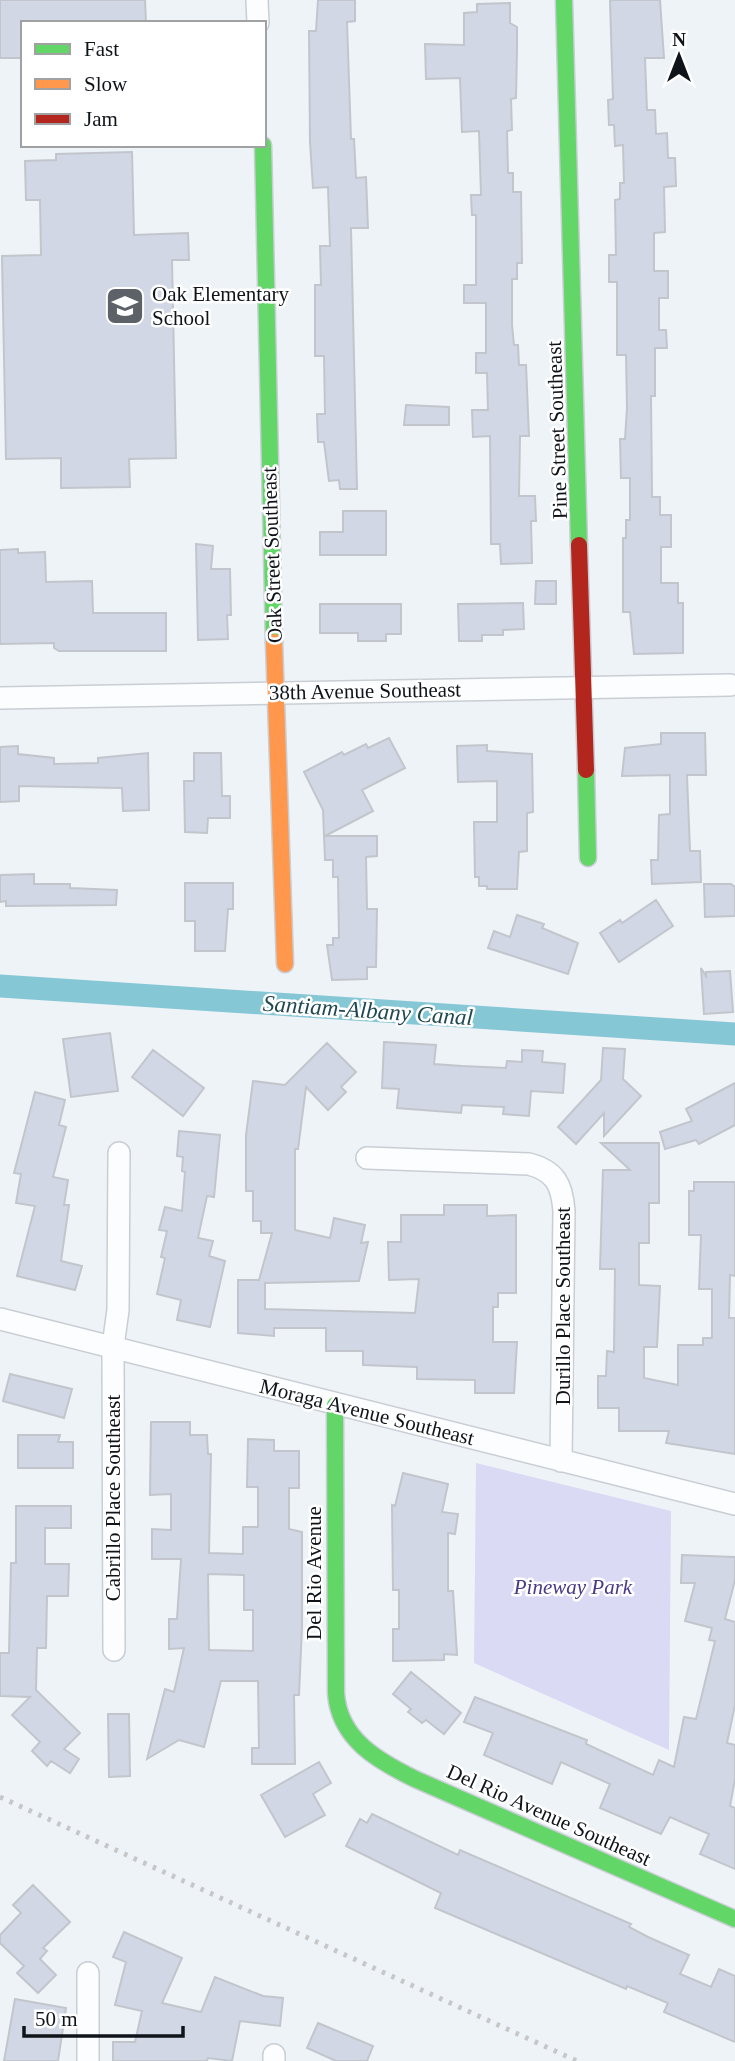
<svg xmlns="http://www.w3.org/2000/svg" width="735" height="2061" font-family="Georgia,serif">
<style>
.green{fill:#dadaf4}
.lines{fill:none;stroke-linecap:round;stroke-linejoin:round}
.canal{stroke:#86c7d5;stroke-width:23}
.building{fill:#d1d7e5;stroke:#c2c6cc;stroke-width:2;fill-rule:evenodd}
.street-casing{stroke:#c9ced4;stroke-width:24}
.fast-casing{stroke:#c9ced4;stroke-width:19}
.slow-casing{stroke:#c9ced4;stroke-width:19}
.jam-casing{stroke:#c9ced4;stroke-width:19}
.street{stroke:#fcfdfe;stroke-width:21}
.fast{stroke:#63d668;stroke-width:16}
.slow{stroke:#ff974d;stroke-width:16}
.jam{stroke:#b3261e;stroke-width:16}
.rail{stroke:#c5c7c8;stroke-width:5;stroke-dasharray:3.5 7;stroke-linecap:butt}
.labels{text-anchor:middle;stroke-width:5;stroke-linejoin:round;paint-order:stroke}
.poi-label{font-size:21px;fill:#0f141a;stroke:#fff;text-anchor:start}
.street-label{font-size:21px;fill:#0f141a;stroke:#fff}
.park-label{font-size:21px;font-style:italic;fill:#4a3a85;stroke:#fff}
.water-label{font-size:23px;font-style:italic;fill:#204952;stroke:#fff}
</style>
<rect width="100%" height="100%" fill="#eef3f8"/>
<path class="green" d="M476,1463l195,48 -2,239 -195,-87z"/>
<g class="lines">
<path class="canal" d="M0,986l735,48"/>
</g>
<path class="building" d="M0,0h145l1,23h-123v35h-23z
M318,0h37v21l-8,1 4,117h3l2,39 10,-1 2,51h-17l6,261h-17l-1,-9 -10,1 -5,-39h-6l-1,-28h8l-1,-58h-9v-71h6l-1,-39h10l-2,-59 -15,1 -3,-46 -1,-111h7z
M610,0h50l4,58h-19l2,52h8l1,24 11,-1 1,25h7l1,28 -12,1 1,45 -11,1v38h14v27h-9v32h7l1,18h-12v48h-4l1,101h8v18h11v32h-10v36h17v20h5v50l-49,1 -4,-42h-7v-74h3v-18h4v-42h-9l-1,-39h5l2,-31 -1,-53h-9v-73h-8v-27h7l-1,-55 5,-1v-16h4l-1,-38 -8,1 -1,-21h-5l-1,-25 5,-1z
M510,3v20l7,4v22l-1,49 -5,1 1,31 -5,1 1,42h5v19h8l1,71h-5v16h-5v46l2,20h4l1,20h7l3,71h-9l-1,60h16l1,25h-5l1,42 -31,1 -1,-20h-9l-1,-108 -17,1 -1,-27h16l-1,-37h-11v-20h10v-50h-22v-18h12v-70h-4l-1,-20h10l-2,-64 -17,1 -2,-54 -34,1 -1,-35 39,1v-32l13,-1v-8z
M132,152l2,83 54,-2 1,27h-17l4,198 -47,1 1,28 -69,1v-30l-55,1 -4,-203 39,-1 -1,-55h-14l-1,-39 31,-1v-6z
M406,405l43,2v18h-45z
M343,511h43v44h-66v-23h23z
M196,544l17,2 -2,23h19l1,46h-4l1,24 -30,1z
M18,549v4l27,-1 1,30 46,-1 1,32h73v38h-107l-5,-3v-5l-54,1v-94z
M536,581h20v23h-21z
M523,603l1,26 -21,1v5h-21v6h-23l-1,-37z
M320,604h81v30h-15v7h-28v-8h-38z
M661,733h44l1,42h-19l3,76h10l1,31 -49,2 -1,-24h7l1,-45 11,-1v-39l-48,1 3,-28 36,-4z
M389,738l16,30 -43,22 11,21 -48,25h52v20l-11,1 1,52h10l-1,58h-9v12l-35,1 -5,-35h6v-7h6l-1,-61h-5v-17h-8l-2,-50 -19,-38 38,-20 2,3 22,-11 2,4z
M487,745v6l45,3 1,58 -6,1v38l-8,1 -2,37h-30v-3h-8v-9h-4l-1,-55h23v-41l-39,1 -1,-36z
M18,746v8l36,4v6l44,-1v-5l50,-5 1,57 -26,1 -1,-23 -103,-2v15l-19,1v-55z
M194,753h27l1,43h8v22h-22l-1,15 -22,-1 -1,-51h10z
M34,874v10h36v4l47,2 -1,15 -110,1v-5l-6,1v-27z
M185,883h48v26h-5l-3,42h-30v-30h-10z
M704,884h27l4,3v29l-30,1z
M656,900l17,26 -54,36 -19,-29 20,-13 2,3z
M517,915l27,9 -2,4 36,15 -10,31 -80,-26 6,-17 16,6z
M701,968l5,8v-4l24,-1 3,41 -29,2z
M110,1033l8,58 -47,6 -8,-58z
M384,1042l52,3 -2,19 28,2 44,2 1,-7 15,1v-12l21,1 -1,11 23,2 -2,29 -32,-2 -2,25 -26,-2 1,-7 -42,-2 -1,8 -64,-5 2,-19 -17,-1z
M327,1043l29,29 -15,15 5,5 -18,18 -22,-23 -8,62h-3v81l35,8 4,-20 31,7 -4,18 7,-1 -9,39 -94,2v26l150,4 4,-34 -30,1 -1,-38h13v-27h43v-10h43v11l29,-1v78h-18v14h-5v35h24l-3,51h-39v-13l-58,-1v-12l-54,-2v-14h-37v-23h-52v8l-36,-3v-53h21l13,-47h-11v-12h-8v-30h-7v-56l7,-54 32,4z
M603,1048l22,1 -2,30 18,17 -37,40v-23l-28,31 -18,-17 43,-47z
M153,1050l51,38 -21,28 -51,-39z
M735,1083v42l-36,19 -3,-4 -31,9 -5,-17 32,-11 -6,-12z
M35,1092l30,8 -6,25 7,2 -13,50 15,3 -4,25h5l-8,56 21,5 -7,24 -58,-14 18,-70 -19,-3 5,-29 -7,-1z
M179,1131l41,4 -6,62 -7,-1 -9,42 15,3 -4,15 16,5 -15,66 -33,-7 4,-20 -24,-6 8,-36 -4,-1 6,-26 -8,-1 6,-23 17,4 3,-39 -3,-1 1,-14 -6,-1z
M601,1143h58v60h-10v40h-10v42l21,1 -3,61h-13v31l34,7v-40h25v-7h9v-49h-13l2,-54h-12v-44h5v-9h41v94l-5,-1 -1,43h6v136l-69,-11 3,-12h-50v-23h-21v-32h8l1,-25 7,1 1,-83h-15l3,-99h27z
M10,1374l62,15 -8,29 -61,-17z
M151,1422h39v13h17l1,19h3l-2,99 34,1v-27h15v-40h-11l1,-48 26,1v11h25v37h-10v41l13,3v94l-3,69h-5l1,69h-43v-16h7l-1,-67h-37l-17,66 -25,-7 -32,19 18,-70 9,3 10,-44 -15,1v-30h8l4,-60h-29v-30l19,1v-36l-21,1zM208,1574l36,1v35h9v41l-44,-1z
M18,1435h42l-2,7h15v26h-55z
M403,1473l45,11 -6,28 16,2 -3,20 -7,-1v58h5l4,64 -13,-1v6l-51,1v-32h6v-39h-6l-1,-85 3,1z
M16,1506h55v22h-26v36h24l-1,32h-21l-1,52h-9l-1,42 44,43 -16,16 15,10 -9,14 -19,-12 -4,5 -15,-15 8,-9 -28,-27 18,-18 -30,-1v-43h9l2,-90h5z
M682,1555l53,2v23l-10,39 10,3v83l-8,38 8,2v34l-5,27 5,2v61l-35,-15 9,-20 -39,-17 -9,17 -61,-26 10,-24 -49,-22 -9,22 -68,-29 9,-22 -29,-11 11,-25 112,43 -1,4 67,31 6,-15 15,7 10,-50 12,2 19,-78 -6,-1 3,-12 -27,-7 10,-38h-14z
M411,1672l50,41 -17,21 -18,-14 -4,3 -14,-11 3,-3 -18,-15z
M108,1714h21l1,62 -21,1z
M319,1762l12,21 -18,11 12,21 -40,22 -24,-42z
M372,1814l86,41 2,-5 171,74 -2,3 19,10 41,18 -9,19 31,13 8,-18 16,7v66l-71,-30 4,-9 -41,-17 -1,3 -191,-81 6,-15 -95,-47 14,-27 7,4z
M33,1885l37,37 -27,26 4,3 -7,8 16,16 -18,18 -21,-20 7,-7 -24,-23v-8l21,-22 -8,-8z
M124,1932l58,26 -20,45 39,9 14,-35 48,19 20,2 -3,28 -40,-5 -8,40 -24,-3 -1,3h-94v-19h22l7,-31 -27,-6 11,-43 -13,-5z
M15,1999l51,9 -8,53h-54z
M318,2023l55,23 -6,15h-31l-29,-13z"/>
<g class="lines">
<g class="street-casing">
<path id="street" d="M257,0l1,23
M0,698l730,-13
M367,1158l162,6c26,7 33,20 35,47l-3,250
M0,1319l735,185
M114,1650l-1,-304 5,-36 1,-157
M88,1973v88
M274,2061v-6"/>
</g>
<g class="fast-casing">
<path id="fast" d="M564,0l15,545
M263,145l11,497
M586,770l2,88
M335,1405l1,288c3,46 42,68 79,86l320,140"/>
</g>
<g class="slow-casing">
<path id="slow" d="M274,642l11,322"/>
</g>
<g class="jam-casing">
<path id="jam" d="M579,545l7,225"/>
</g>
<use href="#street" class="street"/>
<use href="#fast" class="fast"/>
<use href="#slow" class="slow"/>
<use href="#jam" class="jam"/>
<path class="rail" d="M0,1797l577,264"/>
</g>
<defs>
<g id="school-square" transform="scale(2.0125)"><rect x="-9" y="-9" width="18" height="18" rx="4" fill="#5d6268" stroke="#fff"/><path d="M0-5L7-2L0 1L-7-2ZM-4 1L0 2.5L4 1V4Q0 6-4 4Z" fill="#fff"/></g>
</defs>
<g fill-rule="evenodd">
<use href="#school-square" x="125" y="306"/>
</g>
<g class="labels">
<g class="poi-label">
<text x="152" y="301">Oak Elementary<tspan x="152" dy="24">School</tspan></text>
</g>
<g class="street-label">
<text transform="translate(557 430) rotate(-92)" y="7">Pine Street Southeast</text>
<text transform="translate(272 555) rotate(-92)" y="7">Oak Street Southeast</text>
<text transform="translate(365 691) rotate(-1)" y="7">38th Avenue Southeast</text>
<text transform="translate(563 1306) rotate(-90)" y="7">Durillo Place Southeast</text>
<text transform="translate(367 1412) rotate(14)" y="7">Moraga Avenue Southeast</text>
<text transform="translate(113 1498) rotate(-90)" y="7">Cabrillo Place Southeast</text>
<text transform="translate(314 1573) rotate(-90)" y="7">Del Rio Avenue</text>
<text transform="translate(549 1815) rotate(24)" y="7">Del Rio Avenue Southeast</text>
</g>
<g class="park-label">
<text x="573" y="1594">Pineway Park</text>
</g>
<g class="water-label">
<text transform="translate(368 1010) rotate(4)" y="8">Santiam-Albany Canal</text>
</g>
</g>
<rect x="21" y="21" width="245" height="126" fill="#ffffff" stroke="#9fa1a3" stroke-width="2"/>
<rect x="35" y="44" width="35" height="10" fill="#63d668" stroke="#9fa1a3" stroke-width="2"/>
<text x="84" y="56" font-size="21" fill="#0f141a">Fast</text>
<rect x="35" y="79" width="35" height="10" fill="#ff974d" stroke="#9fa1a3" stroke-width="2"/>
<text x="84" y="91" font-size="21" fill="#0f141a">Slow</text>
<rect x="35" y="114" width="35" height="10" fill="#b3261e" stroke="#9fa1a3" stroke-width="2"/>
<text x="84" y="126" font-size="21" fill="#0f141a">Jam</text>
<g transform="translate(679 56)" stroke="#ffffff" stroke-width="5" paint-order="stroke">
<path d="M0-5L12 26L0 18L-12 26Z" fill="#0f141a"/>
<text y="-10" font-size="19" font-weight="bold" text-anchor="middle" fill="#0f141a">N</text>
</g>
<path d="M24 2026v10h159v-10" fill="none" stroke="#0f141a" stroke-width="3.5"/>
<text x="35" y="2026" font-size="21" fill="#0f141a" stroke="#ffffff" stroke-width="5" paint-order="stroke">50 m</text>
</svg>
